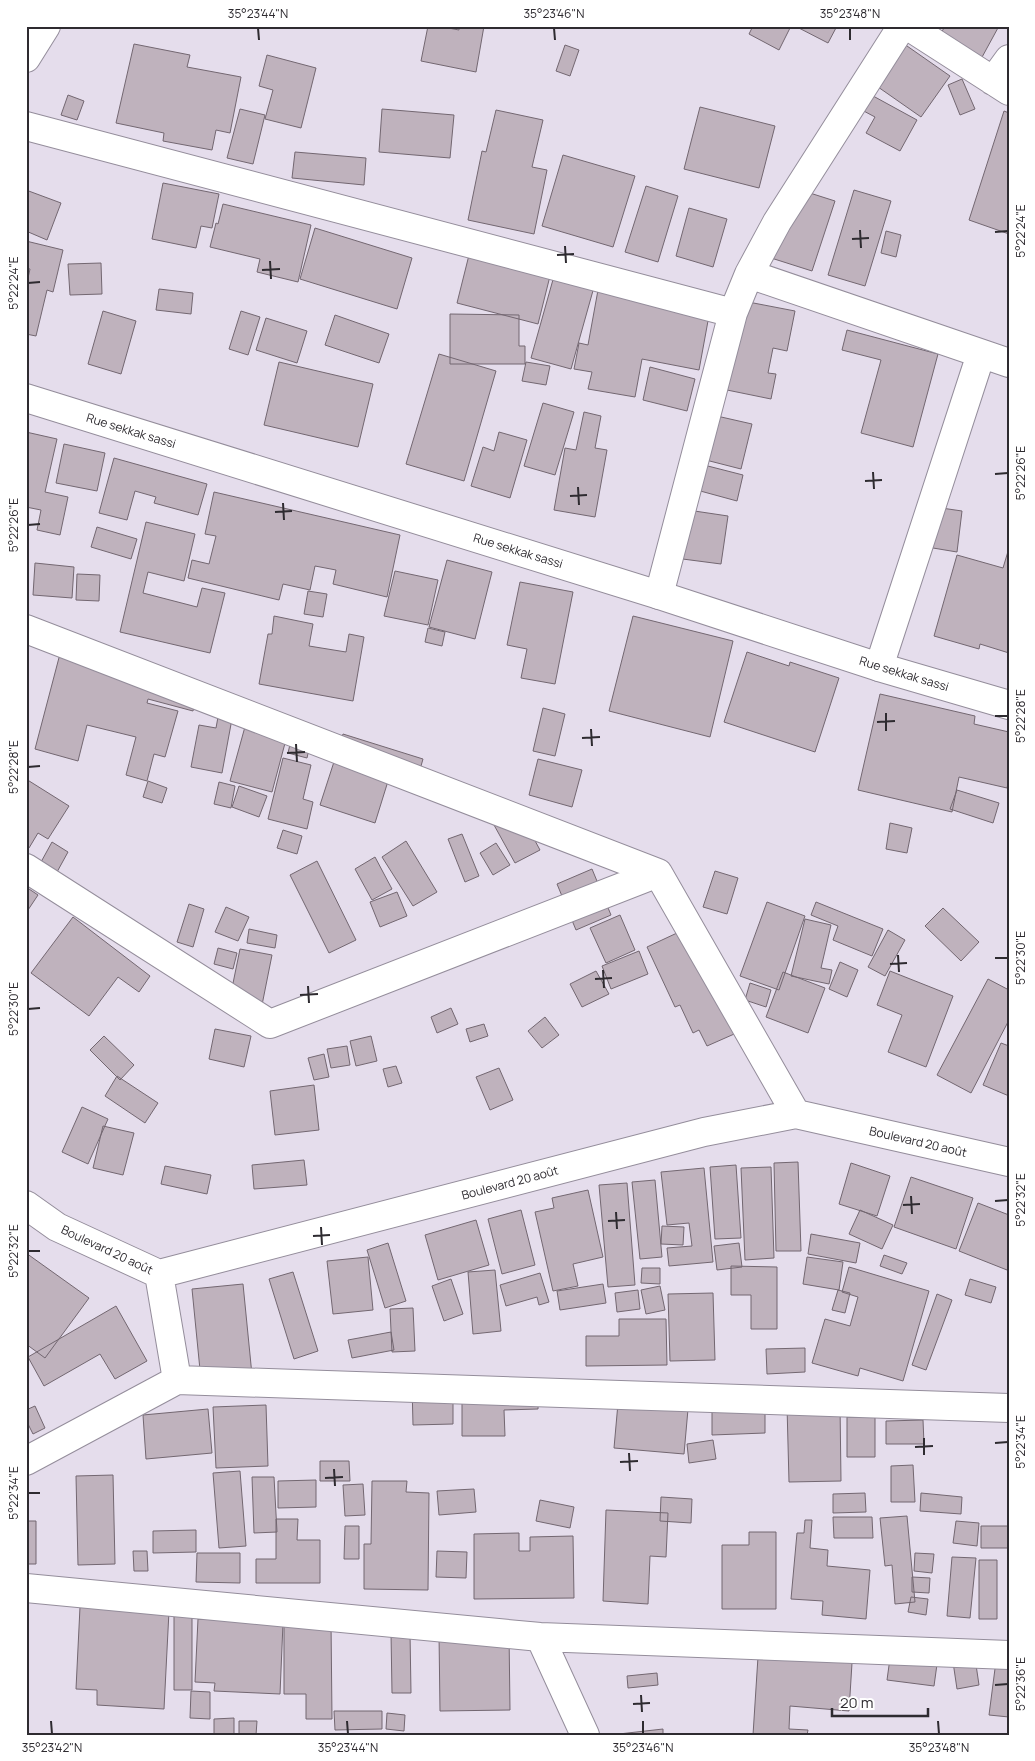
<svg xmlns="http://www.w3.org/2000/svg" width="1035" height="1761" font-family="Manrope,sans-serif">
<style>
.building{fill:#bfb2bd;stroke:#736771}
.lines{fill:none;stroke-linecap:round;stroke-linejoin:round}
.minor-casing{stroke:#948d9b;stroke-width:30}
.tertiary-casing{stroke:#948d9b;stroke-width:30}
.minor{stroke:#fff;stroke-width:28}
.tertiary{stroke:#fff;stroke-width:28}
.ticks{fill:none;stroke:#2e2b30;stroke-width:2}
.labels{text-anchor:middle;stroke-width:4;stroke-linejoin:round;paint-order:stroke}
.street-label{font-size:12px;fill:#2e2b30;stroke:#fff}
.neatline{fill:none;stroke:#2e2b30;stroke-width:2}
.ticks-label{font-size:12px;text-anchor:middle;fill:#2e2b30}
</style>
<rect width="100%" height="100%" fill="#e5ddec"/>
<path class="building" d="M428,26h10l21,4v-4h25l-8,46 -55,-11z
M753,26h38l-12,24 -30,-16z
M795,26h42l-9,17z
M945,26h54l-18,33 -41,-24z
M887,32l63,44 -29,41 -63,-44z
M134,44l56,11 -3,12 54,10 -11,56 -14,-3 -4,20 -49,-9 1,-8 -48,-10z
M565,45l14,5 -9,26 -14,-5z
M267,55l49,13 -15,60 -36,-9 8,-29 -14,-4z
M962,79l13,30 -15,6 -12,-30z
M853,85l64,35 -17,31 -34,-18 9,-16 -30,-16z
M68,95l16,6 -7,19 -16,-5z
M700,107l75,19 -16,62 -75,-19z
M240,109l25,6 -12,49 -26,-6z
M382,109l72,6 -4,43 -71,-6z
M496,110l47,10 -11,47 15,3 -13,64 -66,-14 14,-69 4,1z
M1004,111l5,2v121l-40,-14z
M295,152l71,6 -2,27 -72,-7z
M563,155l72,21 -22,71 -71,-21z
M163,183l56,11 -7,34 -11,-2 -5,22 -44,-9z
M646,186l32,10 -20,66 -33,-10z
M791,187l44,14 -23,70 -44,-14z
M26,190l35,13 -14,37 -21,-9z
M854,190l37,11 -26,85 -37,-11z
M223,204l88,21 -13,57 -41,-10 3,-13 -50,-12 6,-24 2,1z
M689,208l38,11 -14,48 -37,-11z
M315,228l97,30 -15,51 -97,-30z
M886,231l15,4 -5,22 -15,-4z
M26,241l37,9 -10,42 -6,-2 -11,46 -10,-2v-47l4,-18 -4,-1z
M470,251l81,21 -13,52 -81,-21z
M101,263l1,31 -32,1 -2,-31z
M554,276l40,11 -23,82 -40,-11z
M159,289l34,4 -2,21 -35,-4z
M598,290l112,20 -11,60 -57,-11 -7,38 -47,-8 4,-17 -18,-3 5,-26 9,2z
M743,301l52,10 -8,40 -14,-3 -5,25 8,1 -5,25 -44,-9z
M103,311l33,10 -15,53 -33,-10z
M241,311l19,6 -12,38 -19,-6z
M450,314l69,1v31h6v18h-75z
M335,315l54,19 -10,29 -54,-18z
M266,318l41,13 -10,32 -41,-13z
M847,330l91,24 -25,93 -52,-14 20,-73 -39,-10z
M439,354l57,17 -32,110 -58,-17z
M279,362l94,22 -15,63 -94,-22z
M526,362l24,4 -4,19 -24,-4z
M650,367l45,12 -8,32 -44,-11z
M543,403l31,9 -19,63 -31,-9z
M584,412l17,4 -6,32 12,2 -12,67 -41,-7 11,-62 11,2z
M708,414l44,10 -11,45 -43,-11z
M26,432l31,7 -12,53 23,5 -8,38 -23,-5 4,-20 -15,-3z
M499,432l28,8 -17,58 -39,-12 12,-39 11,4z
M64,444l41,9 -8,38 -41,-8z
M114,458l93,26 -9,31 -44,-12 2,-6 -21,-6 -8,29 -28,-7z
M700,464l43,11 -6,26 -44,-12z
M214,492l186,43 -13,62 -54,-13 3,-14 -21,-4 -5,24 -27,-6 -4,16 -91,-22 4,-18 17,4 7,-28 -11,-2z
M921,505l41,6 -5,41 -42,-7z
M681,509l47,7 -7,48 -46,-6z
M146,522l49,12 -11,47 -36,-9 -5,21 54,14 5,-19 23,5 -15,60 -90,-21z
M97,527l40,12 -6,20 -40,-12z
M1009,548v105l-29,-9 -1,5 -45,-13 23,-81 46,13z
M447,560l45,12 -17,67 -46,-12z
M35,563l39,4 -2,31 -39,-3z
M395,571l43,9 -10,45 -44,-9z
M77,574l23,1 -1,26 -23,-1z
M520,582l53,10 -18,92 -34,-6 6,-29 -20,-4z
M308,591l19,3 -4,23 -19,-3z
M274,616l39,8 -4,22 37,6 3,-18 15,3 -11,64 -94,-17 9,-50h4z
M633,616l100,25 -23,96 -101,-26z
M428,628l17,4 -3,14 -17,-4z
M61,650l138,37 -6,24 -45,-12 -1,4 31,8 -13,46 -11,-3 -7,27 -21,-6 10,-38 -49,-12 -9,36 -43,-12z
M747,652l42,14 1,-4 49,16 -24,74 -91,-30z
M880,694l95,22 -1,8 35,8v47l-2,9 -48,-11 -7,35 -94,-22z
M251,705l41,12 -20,75 -42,-11z
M220,706l14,2 -12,65 -31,-6 8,-42 17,3z
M543,708l22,6 -10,42 -22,-5z
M294,727l19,5 -6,26 -19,-5z
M343,734l80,25 -4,14 -26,-8 -18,58 -55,-18z
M283,758l28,7 -8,34 10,3 -6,27 -39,-10z
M538,759l44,11 -10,37 -43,-12z
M26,779l43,27 -21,33 -10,-6 -9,15 -3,-2z
M148,781l19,7 -5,15 -19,-6z
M219,782l16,4 -4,22 -17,-4z
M239,786l28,10 -8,21 -27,-10z
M957,790l42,13 -6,20 -43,-14z
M519,811l21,39 -25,13 -21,-38z
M890,823l22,5 -5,25 -21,-4z
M283,830l19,6 -5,18 -20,-6z
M462,834l17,42 -14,6 -17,-43z
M406,841l31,51 -24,14 -31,-49z
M52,842l16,10 -11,20 -16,-10z
M496,843l14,22 -17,10 -13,-22z
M375,857l17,32 -20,11 -17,-31z
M317,861l39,79 -27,13 -39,-78z
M592,869l19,46 -35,15 -19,-46z
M715,871l23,7 -11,36 -24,-7z
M26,887l12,8 -12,18z
M397,892l10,24 -27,11 -10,-25z
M767,902l38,14 -26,74 -39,-14z
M816,902l67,27 -11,27 -39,-16 5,-14 -27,-11z
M189,904l15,5 -11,38 -16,-5z
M226,907l23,10 -11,24 -23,-9z
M943,908l36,34 -18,19 -36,-35z
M620,915l15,35 -29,13 -16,-35z
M73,917l77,59 -11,16 -21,-15 -29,39 -58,-43z
M805,919l26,6 -10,43 11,2 -3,14 -38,-8z
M692,926l49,105 -34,15 -8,-16 -6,3 -13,-28 -5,2 -28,-60z
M249,929l28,6 -2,13 -28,-5z
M888,930l17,10 -20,36 -17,-9z
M218,948l19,5 -4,16 -19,-5z
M240,949l32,6 -10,50 -32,-7z
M639,951l9,23 -37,15 -9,-23z
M840,962l18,8 -11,27 -18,-8z
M596,971l13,23 -27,13 -12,-23z
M890,971l63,25 -27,71 -38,-15 14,-37 -25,-10z
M783,972l42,16 -17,45 -42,-16z
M988,979l21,11v30l-38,73 -34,-18z
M750,983l21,7 -5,17 -21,-7z
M451,1008l7,16 -21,9 -6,-16z
M545,1017l14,18 -17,13 -14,-17z
M484,1024l4,12 -18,6 -4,-13z
M215,1029l36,7 -7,31 -35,-8z
M104,1036l30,29 -14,15 -30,-30z
M371,1036l6,25 -21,5 -6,-25z
M1001,1043l8,3v50l-26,-11z
M347,1046l3,19 -19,3 -4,-19z
M324,1054l5,23 -15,3 -6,-22z
M396,1066l6,17 -14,4 -5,-18z
M499,1068l14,32 -23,10 -14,-33z
M117,1076l41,27 -13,20 -40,-27z
M314,1085l5,45 -44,5 -5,-44z
M82,1107l26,12 -20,45 -26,-12z
M103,1126l31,7 -11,42 -30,-7z
M304,1160l3,25 -53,4 -2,-24z
M798,1162l3,89h-25l-2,-88z
M851,1163l39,13 -13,40 -38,-12z
M736,1165l5,73 -26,1 -5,-72z
M165,1166l46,9 -4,19 -46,-10z
M771,1167l3,91 -29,2 -4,-92z
M704,1168l9,94 -44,4 -2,-18 25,-2 -3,-23 -22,2 -6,-53z
M911,1177l62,21 -17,51 -62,-22z
M655,1180l7,77 -22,2 -8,-77z
M627,1183l8,102 -27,2 -9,-102z
M588,1190l15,67 -30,7 5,22 -25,5 -18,-79 19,-4 -2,-10z
M978,1203l31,12v50l-2,5 -48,-19z
M521,1210l14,55 -33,9 -14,-55z
M860,1210l33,15 -11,24 -33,-15z
M476,1220l13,45 -51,15 -13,-45z
M662,1226l22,1 -1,18 -22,-1z
M811,1234l49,9 -4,20 -48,-9z
M388,1243l18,58 -21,7 -18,-58z
M739,1243l3,24 -25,3 -3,-24z
M26,1253l63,45 -44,60 -19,-14z
M884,1255l23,8 -5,11 -22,-8z
M368,1257l5,53 -40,4 -6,-53z
M807,1257l36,5 -4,28 -36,-6z
M731,1266l46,1v62h-26v-34h-20z
M849,1267l80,24 -26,90 -43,-13 -2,8 -46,-13 13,-44 25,7 8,-29 -16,-5z
M642,1268h18v16l-19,-1z
M495,1270l6,61 -28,3 -5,-62z
M293,1272l25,79 -24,8 -25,-80z
M540,1273l9,29 -10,3 -2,-8 -31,9 -6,-21z
M451,1279l12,35 -19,7 -12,-35z
M970,1279l26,8 -5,16 -26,-8z
M243,1284l9,91 -51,5 -9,-91z
M603,1284l3,19 -46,7 -3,-19z
M660,1286l5,24 -19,4 -5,-24z
M638,1290l2,19 -23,3 -2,-19z
M838,1290l12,3 -5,20 -13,-3z
M713,1293l2,67 -45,1 -2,-67z
M937,1294l15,6 -26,70 -14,-5z
M116,1306l31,55 -32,18 -15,-25 -56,32 -16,-29z
M413,1308l2,43 -23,1 -2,-43z
M619,1319h47l1,46 -81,1v-30h33z
M391,1332l3,18 -42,8 -4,-18z
M805,1348v24l-38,2 -1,-25z
M453,1384v40l-40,1 -1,-40z
M462,1386h77l-1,23 -34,1 1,26h-43z
M619,1392l70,6 -5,56 -70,-6z
M266,1405l2,61 -52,2 -3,-61z
M840,1405l1,76 -52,1 -2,-76z
M35,1406l10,22 -12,6 -7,-14v-10z
M765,1407v26l-53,2v-27z
M208,1409l4,44 -66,6 -3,-44z
M847,1417h28v40h-28z
M923,1420l1,24h-38v-23z
M713,1440l3,19 -27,4 -2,-19z
M320,1461h29l1,20h-30z
M913,1465l2,37h-24v-36z
M240,1471l6,75 -27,2 -6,-75z
M113,1475l2,89 -37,1 -2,-89z
M252,1477h22l3,55 -23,1z
M316,1480v27l-38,1v-27z
M372,1481h35l-1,11 23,1 -1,97 -64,-1v-45h7z
M363,1484l2,31 -20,1 -2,-31z
M474,1489l2,23 -37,3 -2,-24z
M865,1493l1,19 -33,1v-19z
M921,1493l41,4 -1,17 -41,-3z
M661,1497l31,2 -1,24 -31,-2z
M540,1500l34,7 -4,21 -34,-7z
M606,1510l62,3 -2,44 -16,-1 -2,48 -45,-3z
M907,1516l8,86 -20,2 -3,-39 -7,1 -5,-48z
M833,1517h39l1,21h-39z
M276,1519h22l-1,21h23v43h-64v-24h20z
M805,1520h7l-2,28 18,2 -1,16 43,4 -4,49 -44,-4 1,-14 -32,-2 6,-66h7z
M26,1521h10v43h-10z
M956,1521l23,2 -2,23 -24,-3z
M345,1526h14v33h-15z
M981,1526h28v100l-1,-78h-27z
M196,1530v22l-43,1v-22z
M749,1532h27v77h-54v-64h27z
M519,1533v18h11v-14l43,-1 1,62 -100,1v-65z
M133,1551h14l1,20h-14z
M437,1551l30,1 -1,26 -30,-1z
M197,1553h43v30l-44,-1z
M915,1553l19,1 -2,19 -18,-2z
M952,1557l24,1 -6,60 -23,-2z
M979,1560h18v59h-18z
M912,1577l18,1 -1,15 -17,-1z
M911,1597l17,2 -2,16 -18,-3z
M80,1607l89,4 -5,98 -67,-4v-15l-21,-1z
M174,1614h18v76h-18z
M198,1619l85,4 -3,71 -66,-3 1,-8 -20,-1z
M284,1622h47l1,97h-26v-25h-22z
M391,1633h19l1,60h-19z
M509,1633l1,77 -70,1 -1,-77z
M759,1641l94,6 -4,64 -59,-5 -1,23 19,1 -1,5h-54z
M891,1651l47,6 -4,29 -47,-6z
M975,1658l4,27 -22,4 -4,-27z
M996,1661l13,2v54l-20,-2z
M657,1673l1,12 -30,3 -1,-12z
M191,1691l19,1v27l-20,-1z
M334,1711h48v18l-47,1z
M387,1713l18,2 -1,16 -18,-2z
M234,1718v17h-20v-16z
M239,1721h18l-1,14h-17z
M663,1729v6h-53z"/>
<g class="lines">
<g class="minor-casing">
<path id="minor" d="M908,26l101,65
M26,58l20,-32
M993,81l16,-22
M26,126l707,187
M749,274l260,89
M659,595l74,-282 16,-39 28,-52 125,-196
M26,629l632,244 138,241
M879,667l102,-313
M26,868l244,156 388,-151
M26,1205l31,22 102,47 545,-142 92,-18 213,48
M159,1274l18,106
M26,1461l151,-81 832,28
M26,1588l514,49 469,18
M540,1637l45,98"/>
</g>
<g class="tertiary-casing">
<path id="tertiary" d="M26,398l633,197 220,72 130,38"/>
</g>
<use href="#minor" class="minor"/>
<use href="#tertiary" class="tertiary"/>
</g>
<path class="ticks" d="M258,28l1,12M554,28l1,12M850,28v12M860,230l1,18M995,232l13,-1M852,239l17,-1M565,246l1,17M557,255l17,-1M270,261l1,18M262,270l18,-1M28,283l12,-1M873,472l1,17M995,474l13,-1M865,481l17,-1M578,487l1,18M570,496l17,-1M283,503l1,17M275,512l17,-1M28,525l12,-1M886,713v18M995,716h13M877,722l18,-1M591,729l1,17M582,738l18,-1M296,744l1,18M287,753l18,-1M28,767l12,-1M898,955l1,17M995,958h13M890,964l17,-1M603,970l1,18M595,979l17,-1M308,986l1,17M300,995l18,-1M28,1009l12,-1M911,1196l1,18M995,1201l13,-1M903,1205l17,-1M616,1212l1,17M608,1221l17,-1M321,1227l1,18M313,1236l17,-1M28,1251h12M924,1438v17M995,1443l13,-1M915,1447l18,-1M629,1453l1,18M620,1462l18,-1M334,1469l1,17M325,1478l18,-1M28,1493h12M995,1685l13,-1M641,1695l1,17M633,1704l17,-1M51,1721l1,13M347,1721l1,13M643,1721v13M938,1721l1,13"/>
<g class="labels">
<g class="street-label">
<text transform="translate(131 431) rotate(17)" y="4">Rue sekkak sassi</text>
<text transform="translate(518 551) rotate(17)" y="4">Rue sekkak sassi</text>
<text transform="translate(904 674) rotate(17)" y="4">Rue sekkak sassi</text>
<text transform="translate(918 1142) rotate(13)" y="4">Boulevard 20 août</text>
<text transform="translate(510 1183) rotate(-15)" y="4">Boulevard 20 août</text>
<text transform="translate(107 1250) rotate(25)" y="4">Boulevard 20 août</text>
</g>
</g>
<rect width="1035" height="1761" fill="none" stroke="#ffffff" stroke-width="55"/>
<path d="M832 1708v8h96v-8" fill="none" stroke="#2e2b30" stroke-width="2.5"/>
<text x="840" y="1708" font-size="15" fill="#2e2b30" stroke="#ffffff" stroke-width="4" paint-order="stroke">20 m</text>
<rect x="28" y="28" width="980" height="1706" class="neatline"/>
<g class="ticks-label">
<text x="258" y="18">35°23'44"N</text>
<text x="554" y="18">35°23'46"N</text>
<text x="850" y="18">35°23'48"N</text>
<text transform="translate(1021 231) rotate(-90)" y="4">5°22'24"E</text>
<text transform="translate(14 283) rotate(-90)" y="4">5°22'24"E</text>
<text transform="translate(1021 473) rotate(-90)" y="4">5°22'26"E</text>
<text transform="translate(14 525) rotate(-90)" y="4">5°22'26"E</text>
<text transform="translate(1021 716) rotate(-90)" y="4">5°22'28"E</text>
<text transform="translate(14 767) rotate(-90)" y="4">5°22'28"E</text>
<text transform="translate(1021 958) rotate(-90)" y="4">5°22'30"E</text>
<text transform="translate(14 1009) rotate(-90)" y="4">5°22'30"E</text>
<text transform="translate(1021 1200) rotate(-90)" y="4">5°22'32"E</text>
<text transform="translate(14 1251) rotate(-90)" y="4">5°22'32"E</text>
<text transform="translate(1021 1442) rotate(-90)" y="4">5°22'34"E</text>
<text transform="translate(14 1493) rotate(-90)" y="4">5°22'34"E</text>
<text transform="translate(1021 1684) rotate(-90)" y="4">5°22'36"E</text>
<text x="52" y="1752">35°23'42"N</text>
<text x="348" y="1752">35°23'44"N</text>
<text x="643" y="1752">35°23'46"N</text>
<text x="939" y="1752">35°23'48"N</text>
</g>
</svg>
